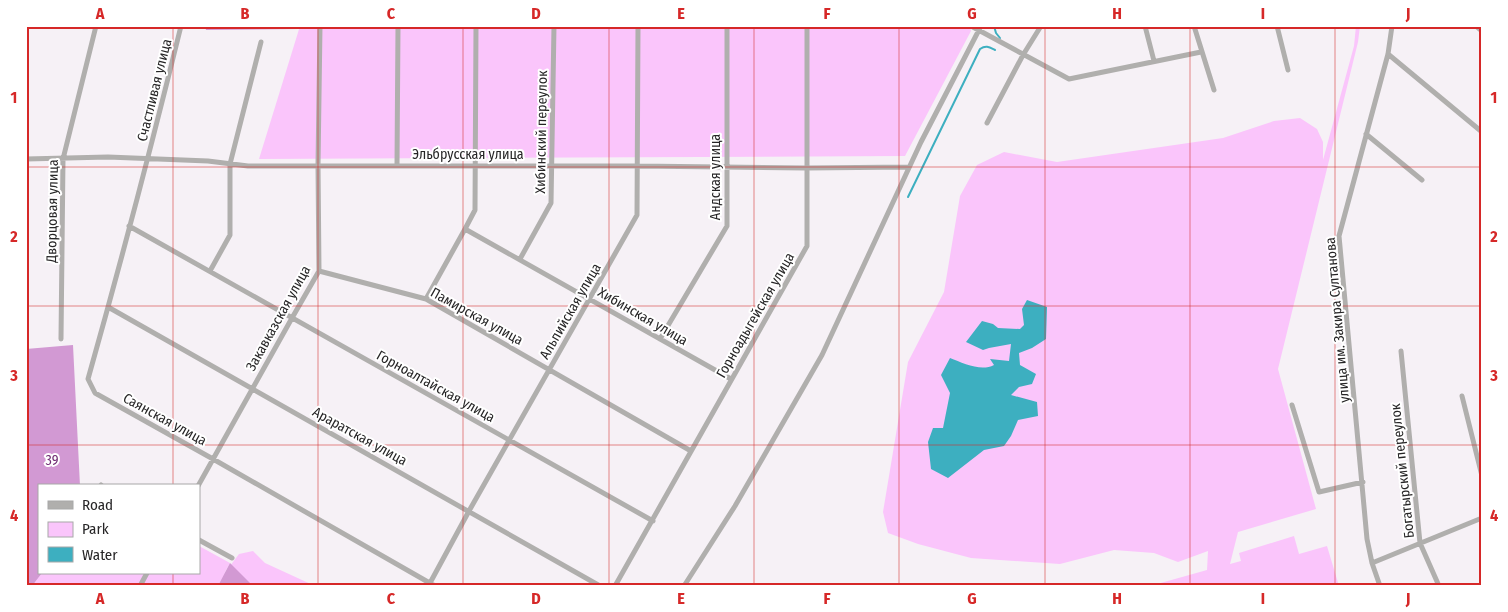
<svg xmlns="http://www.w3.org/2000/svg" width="1508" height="612" font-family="'Fira Sans Condensed',sans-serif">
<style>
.green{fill:#fac5fb}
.forest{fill:#d299d3}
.water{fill:#3dafc0}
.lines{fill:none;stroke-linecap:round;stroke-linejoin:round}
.stream{stroke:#3dafc0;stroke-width:2}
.street{stroke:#b0afad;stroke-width:5}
.grid{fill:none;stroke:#d62828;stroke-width:1;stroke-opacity:0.55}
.labels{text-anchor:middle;stroke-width:4;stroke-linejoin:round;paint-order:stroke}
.street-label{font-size:14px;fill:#262526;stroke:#fff}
.park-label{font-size:14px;fill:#702d73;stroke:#fff}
.neatline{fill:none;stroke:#d62828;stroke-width:2}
.grid-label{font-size:16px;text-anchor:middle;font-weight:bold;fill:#d62828}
</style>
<rect width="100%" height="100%" fill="#f6f1f6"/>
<path class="green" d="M300,26h670l1,5 -66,125 -646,3z
M1356,26h4l-2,16 -80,327 38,140 -78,23 -8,32 11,-3 -2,-8 55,-17 5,18 28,-8 12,40h-189l57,-16 1,-19 -30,11 -24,-9 -40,-3 -54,14 -89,-6 -53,-14 -30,-11 -5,-21 25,-150 36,-70 16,-96 17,-31 27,-13 53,10 166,-24 51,-17 26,-3 17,11 6,13v18l31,-114z
M199,546l31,17 -6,11 15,-20 14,-3 12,12 50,23h-283l10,-13h157z"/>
<path class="forest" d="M205,26h95l-1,3 -93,1z
M73,345l7,141h-41v87h3l-10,13h-6v-237z
M230,563l23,23h-35z"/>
<path class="water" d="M1027,300l20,7 -1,32 -14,9 -13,5 1,12 16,9 -4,10 -13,3 -8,8 26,7 1,14 -20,4 -7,16 -7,10 -20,4 -36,28 -17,-9 -3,-27 5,-14h10l7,-35 -9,-18 9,-17c13,5 31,14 44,7l-4,-6 19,2 2,-17 -22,4 -6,2 -17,-8 16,-21 11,3 5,4 22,1 4,-4 -2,-16z"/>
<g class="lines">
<path class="stream" d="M994,26l2,7 4,5
M908,197l72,-148c6,-4 9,-2 15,1"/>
<path class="street" d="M181,26c-29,118 -60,236 -93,353l7,14 118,66 222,127
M971,26l98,53 132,-27
M1145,26l9,35
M1194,26l20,64
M1277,26l11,44
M1476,26l6,5
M1388,54l94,78
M987,123l36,-68 18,-29
M1366,134l56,46
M26,159l82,-2 100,4 40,5h389l169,2 103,-1
M397,165l1,-139
M129,226l524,295
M465,229l266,150
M520,259l31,-56 3,-177
M210,271l20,-36v-71l31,-122
M319,271l107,28 265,152
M426,299l39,-70 10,-19 1,-184
M108,307l492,279
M61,339l2,-180 33,-133
M660,339l67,-113v-200
M1401,351l19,192 19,43
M1462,396l20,80
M1292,405l27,87 44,-10
M101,485l1,1
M198,486l94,-168 27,-47 -1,-106 2,-139
M199,540l33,18
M1372,563l110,-45
M430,583l39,-72 168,-296 1,-189
M140,586l7,-13
M615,586l192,-340v-220
M684,586l51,-80 87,-151 99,-213 60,-116
M1380,586l-8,-23 -5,-24 -28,-303 49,-182 4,-28"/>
</g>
<path class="grid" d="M173,26v460M318,26v560M463,26v560M609,26v560M754,26v560M899,26v560M1045,26v560M1190,26v560M1335,26v560M26,167h1456M26,306h1456M26,445h1456M173,573v13"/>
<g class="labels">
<g class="street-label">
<text transform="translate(154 90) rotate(-76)" y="5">Счастливая улица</text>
<text transform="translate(541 132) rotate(-89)" y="5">Хибинский переулок</text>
<text x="468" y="159">Эльбрусская улица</text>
<text transform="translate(715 177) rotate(-90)" y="5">Андская улица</text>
<text transform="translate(52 211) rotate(-89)" y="5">Дворцовая улица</text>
<text transform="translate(570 311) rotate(-60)" y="5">Альпийская улица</text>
<text transform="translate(755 315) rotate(-60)" y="5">Горноадыгейская улица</text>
<text transform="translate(477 316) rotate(29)" y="5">Памирская улица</text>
<text transform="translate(643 316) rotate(30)" y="5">Хибинская улица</text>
<text transform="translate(278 318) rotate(-61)" y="5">Закавказская улица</text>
<text transform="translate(1337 320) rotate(-95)" y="5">улица им. Закира Султанова</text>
<text transform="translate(436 386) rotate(29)" y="5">Горноалтайская улица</text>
<text transform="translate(165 419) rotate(29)" y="5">Саянская улица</text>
<text transform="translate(360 436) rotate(29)" y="5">Араратская улица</text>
<text transform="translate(1402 471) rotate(-96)" y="5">Богатырский переулок</text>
</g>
<g class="park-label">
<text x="52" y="465">39</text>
</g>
</g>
<rect width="1508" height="612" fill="none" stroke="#ffffff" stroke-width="55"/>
<rect x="38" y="484" width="162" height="90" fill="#ffffff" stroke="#a8a8a8"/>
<rect x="48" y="501" width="25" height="8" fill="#b0afad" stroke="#a8a8a8"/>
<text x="82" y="510" font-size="15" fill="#262526">Road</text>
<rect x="48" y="522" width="25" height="15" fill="#fac5fb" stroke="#a8a8a8"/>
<text x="82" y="534" font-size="15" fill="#262526">Park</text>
<rect x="48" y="547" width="25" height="15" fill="#3dafc0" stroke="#a8a8a8"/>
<text x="82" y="560" font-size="15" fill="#262526">Water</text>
<rect x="28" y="28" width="1452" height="556" class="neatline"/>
<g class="grid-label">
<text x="100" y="19">A</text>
<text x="245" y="19">B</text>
<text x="391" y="19">C</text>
<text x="536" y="19">D</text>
<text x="681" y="19">E</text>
<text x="827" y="19">F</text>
<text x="972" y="19">G</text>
<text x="1117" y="19">H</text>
<text x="1263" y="19">I</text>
<text x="1408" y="19">J</text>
<text x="14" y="103">1</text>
<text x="1494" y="103">1</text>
<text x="14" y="242">2</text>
<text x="1494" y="242">2</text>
<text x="14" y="381">3</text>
<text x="1494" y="381">3</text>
<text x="14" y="521">4</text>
<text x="1494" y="521">4</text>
<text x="100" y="604">A</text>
<text x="245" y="604">B</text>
<text x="391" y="604">C</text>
<text x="536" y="604">D</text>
<text x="681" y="604">E</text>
<text x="827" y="604">F</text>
<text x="972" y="604">G</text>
<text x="1117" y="604">H</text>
<text x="1263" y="604">I</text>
<text x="1408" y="604">J</text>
</g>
</svg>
